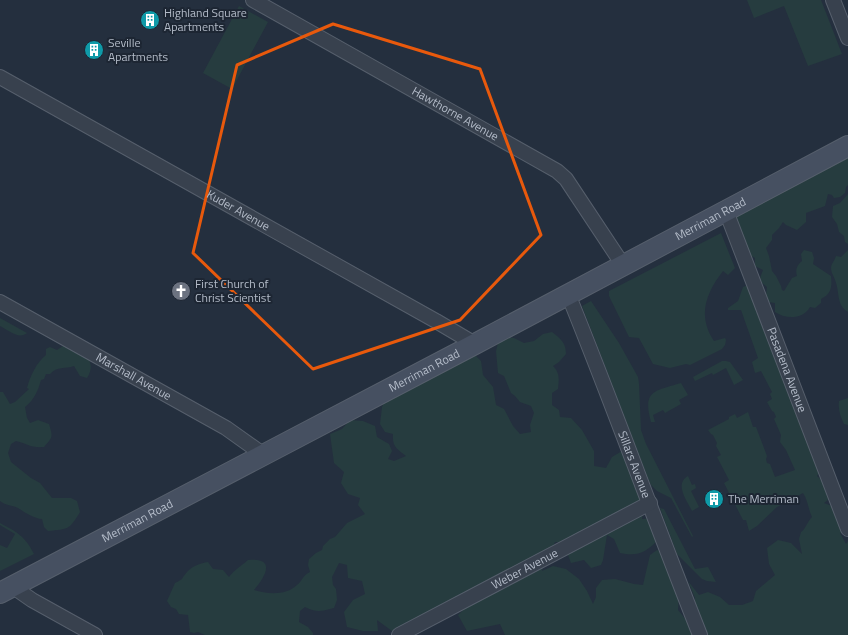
<svg xmlns="http://www.w3.org/2000/svg" width="848" height="635" font-family="'Titillium Web',sans-serif">
<style>
.green{fill:#263c3f}
.lines{fill:none;stroke-linecap:round;stroke-linejoin:round}
.street-casing{stroke:#565f6c;stroke-width:16}
.secondary-casing{stroke:#565f6c;stroke-width:22}
.street{stroke:#38414e;stroke-width:14}
.secondary{stroke:#465061;stroke-width:20}
.marked{fill:none;stroke:#e8590c;stroke-width:3;stroke-linejoin:round}
.labels{text-anchor:middle;stroke-width:4;stroke-linejoin:round;paint-order:stroke}
.poi-label{font-size:12px;fill:#b4bcc9;stroke:#1d2633;text-anchor:start}
.street-label{font-size:12px;fill:#b4bcc9;stroke:#1d2633}
</style>
<rect width="100%" height="100%" fill="#242f3e"/>
<path class="green" d="M747,0h74l21,54 -34,12 -24,-60 -30,12z
M239,6l29,16 -36,67 -29,-16z
M848,150v35l-2,2 -1,6 -5,4 -6,1 -2,-3 -4,-1 -3,12 -19,7v9l-9,8 -11,-5 -3,-3 -4,6 -7,7v5l-6,8 3,8 3,15 4,5 5,10 1,4 2,1 8,-13 5,-2c-2,-6 0,-11 5,-15l-1,-7 3,-4 8,2 2,6 -1,6 18,12c1,10 1,18 -10,23v4l-6,5 -5,-1c-7,13 -25,12 -35,5v-9l-6,-1 -3,-6 1,-9 -5,-4 -2,-5 3,-8 -8,-4v-8l-11,-6 -9,-32 2,-7z
M848,194v50l-3,-2 -1,-6 -5,-4 -2,-8 -5,-7 1,-11 7,-3z
M721,233l14,35 -7,7 -5,-4c-17,22 -26,45 -9,70l11,-3 1,2 -1,5 -3,4 -32,16 -4,-1 -16,4 -17,-4 -14,-26 -10,-1 -20,-41v-5z
M848,250v62c-12,-7 -8,-20 -13,-32 -1,-4 -4,-7 -4,-12 0,-4 4,-8 5,-12l5,1z
M748,285l73,184 -4,7 9,8 3,15 -5,4 8,3 13,25 -5,2 6,11 2,-3v94h-343l-5,-11 -33,7 -9,-16 18,-17 -46,18 -17,3 -11,9 -10,3 -15,-11 1,11h-15l-16,-4 -3,-15 9,-12 12,-6 -3,-13 -14,-3 -1,-13 -8,-2 -7,14 1,8 3,4 1,11 -3,8c-11,3 -18,5 -29,-1l-5,4 -1,11 9,5 5,6v2h-108l-7,-3 -4,1 -4,-1 -2,-17 -9,-1 -3,-5 -5,-2 -4,-6 8,-18c9,-4 6,-4 12,-11 5,-6 14,-9 21,-10l5,7 10,1 6,7c5,-7 12,-11 19,-17 29,-3 17,17 6,30 13,4 32,6 43,-5 6,-5 5,-9 13,-13l-2,-7 1,-6 7,-6 6,-3 1,-4 7,-7 5,-2 12,-14 18,-9 -7,-9 2,-7 -12,-4 -7,-11 3,-11 -10,-9 -4,-29 12,-5 8,-9 13,1 12,5 2,11 12,7 3,7 -4,8 6,2 12,-5c-9,-7 -14,-9 -13,-22l-8,-2 -5,-8 2,-17 5,-12 13,-5 5,2 9,-9 58,-31 9,9 2,14 10,12 3,18 8,4 9,17 7,8 11,-2 -1,-7 4,-12 -3,-7 -11,-4 -5,-6 -4,-3 -7,-17 -6,-3 -2,-22 2,-8 8,-6 8,1 10,5 10,-2 9,-7 9,-2c9,7 14,11 14,22l-7,8 -6,4c7,7 6,13 5,23l-6,4v12l7,5 1,7 11,1 11,12 12,21v15l12,2 6,-11 10,-6 20,35 1,26 -1,7 12,-1 4,22c-12,12 -20,17 -38,13l-6,-14 -7,-4 -4,25 -2,5 -10,3 -7,-8 -13,3 -8,-21h-8c-4,10 -11,18 -13,29l11,-5 13,3 13,10 8,12 6,13 3,-7v-9l6,-8 13,-1 19,5 9,1 7,-30 7,-5 12,4 10,40 -1,16 14,17 3,-29 -7,-17 11,14 9,-3 12,5 9,8h13l11,-4 3,-10 19,-16 -6,-11 -2,-16 11,-8 13,3 11,11 -3,-15 2,-7c4,-2 6,-10 11,-15 -4,-8 -4,-17 -9,-24l-26,14 -20,19 -8,5 -3,-11h-3l-19,-37 5,-3 -12,-23 4,-2 -5,-9 1,-3 -4,-8 -2,-1 -3,-4 21,-11v-2l6,-3 2,4 11,-6 5,15h3l11,29 -1,3 1,4 3,1 5,13 20,-7 -9,-20 -6,-8 1,-7 -7,-16 2,-2 -2,-5 -2,-1 -5,-9 5,-3 -2,-5 2,-2 -11,-21 -6,2 -3,-11 6,-4 -17,-48h-13v-2l10,-7 5,-14z
M591,301l28,42 19,34 1,7 2,46 5,14 47,92 -1,1 -21,-39 -14,-7 -6,-6 -4,-9 -65,-170z
M0,318l27,15c-8,7 -19,-3 -27,-7z
M69,344c14,9 29,16 18,34l-7,-2 -6,-10c-9,3 -17,0 -24,8h-4l-2,5 -3,1c-3,11 -7,20 -16,27l2,11 3,5 8,-3 11,4c4,13 4,13 -5,23 -14,1 -16,-3 -28,-6l-5,3 -3,9 3,9 20,16 9,5 12,15h19l6,3 3,11c-11,18 -11,17 -32,19l-4,-4 -2,-8c-7,0 -18,-7 -24,-11 -6,-3 -12,-2 -18,-7v-109h3l7,12 5,-2 14,-13 -2,-1c3,-12 10,-26 19,-33v-6l4,-2 7,3 6,-4z
M722,361h4l4,1 13,18 -9,5 -8,-17 -13,7 -1,-2 -17,8 -2,-4z
M681,383l7,12 -9,5 2,4 -16,9 -2,-3 -10,5 2,7h-4c-9,-32 4,-31 30,-39z
M848,398v27l-4,-1c-4,-8 -6,-15 -5,-23z
M688,476l4,9 3,-1 1,4 -5,3 8,16 -7,4c-5,-10 -18,-27 -4,-35z
M660,508l4,1 31,60 13,-2 8,15 -9,-1 -5,-2 -25,-25z
M0,523c17,9 25,13 34,31l-34,17v-26l7,3 8,-14 -15,-9z"/>
<g class="lines">
<g class="street-casing">
<g id="street">
<path id="s1" d="M253,0l304,171 9,8 57,86"/>
<path d="M833,0l15,38"/>
<path id="s2" d="M0,77l436,244 39,23"/>
<path id="s3" d="M726,211l122,318"/>
<path id="s4" d="M568,294c46,113 87,228 132,341"/>
<path id="s5" d="M0,302l226,126 38,27"/>
<path d="M12,586l20,14 63,35"/>
<path id="s6" d="M399,635l251,-132"/>
</g>
</g>
<g class="secondary-casing">
<g id="secondary">
<path id="s7" d="M0,593l475,-249 373,-198"/>
</g>
</g>
<use href="#street" class="street"/>
<use href="#secondary" class="secondary"/>
</g>
<path class="marked" d="M333,24l147,45 61,166 -81,85 -147,49 -120,-116 44,-188z"/>
<defs>
<g id="building-disc" transform="scale(1)"><circle r="9.5" fill="#0f9aa8" stroke="#1d2633"/><path d="M-4-6H4V6H1V3H-1V6H-4ZM-2.5-4.3h1.7v1.8h-1.7ZM.8-4.3h1.7v1.8H.8ZM-2.5-1h1.7V.8h-1.7ZM.8-1h1.7V.8H.8Z" fill="#fff"/></g>
<g id="church-disc" transform="scale(1)"><circle r="9.5" fill="#6b7280" stroke="#1d2633"/><path d="M-1.2-6h2.4v3.5h3.3v2.4h-3.3V6h-2.4V-.1h-3.3v-2.4h3.3Z" fill="#fff"/></g>
</defs>
<g fill-rule="evenodd">
<use href="#building-disc" x="150" y="20"/>
<use href="#building-disc" x="94" y="50"/>
<use href="#church-disc" x="181" y="291"/>
<use href="#building-disc" x="714" y="499"/>
</g>
<g class="labels">
<g class="poi-label">
<text x="164" y="17">Highland Square<tspan x="164" dy="14">Apartments</tspan></text>
<text x="108" y="47">Seville<tspan x="108" dy="14">Apartments</tspan></text>
<text x="195" y="288">First Church of<tspan x="195" dy="14">Christ Scientist</tspan></text>
<text x="728" y="503">The Merriman</text>
</g>
<g class="street-label">
<text dy="4" stroke="none"><textPath href="#s1" startOffset="232">Hawthorne Avenue</textPath></text>
<text dy="4" stroke="none"><textPath href="#s2" startOffset="273">Kuder Avenue</textPath></text>
<text dy="4" stroke="none"><textPath href="#s7" startOffset="803">Merriman Road</textPath></text>
<text dy="4" stroke="none"><textPath href="#s3" startOffset="170">Pasadena Avenue</textPath></text>
<text dy="4" stroke="none"><textPath href="#s7" startOffset="479">Merriman Road</textPath></text>
<text dy="4" stroke="none"><textPath href="#s5" startOffset="153">Marshall Avenue</textPath></text>
<text dy="4" stroke="none"><textPath href="#s4" startOffset="183">Sillars Avenue</textPath></text>
<text dy="4" stroke="none"><textPath href="#s7" startOffset="155">Merriman Road</textPath></text>
<text dy="4" stroke="none"><textPath href="#s6" startOffset="142">Weber Avenue</textPath></text>
</g>
</g>
</svg>
